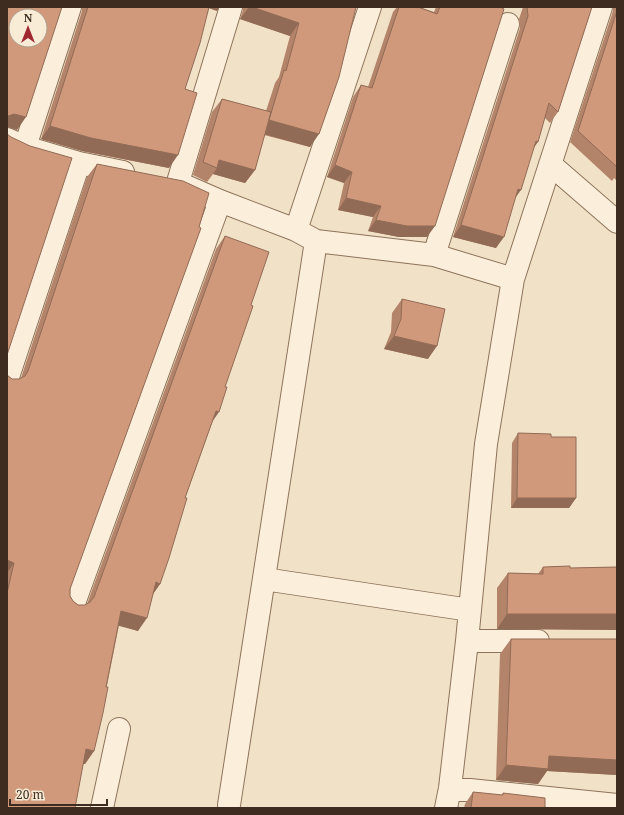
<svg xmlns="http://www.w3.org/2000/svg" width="624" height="815" font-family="'Noto Serif',serif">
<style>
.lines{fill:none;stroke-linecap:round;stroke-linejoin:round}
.minor-casing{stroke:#8e735b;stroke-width:24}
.minor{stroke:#fbefdb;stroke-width:22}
.wall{fill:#b3846a}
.shaded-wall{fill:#926b56}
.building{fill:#d0997b;stroke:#926b56;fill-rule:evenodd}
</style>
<rect width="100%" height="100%" fill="#f1e2c7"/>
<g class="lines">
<g class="minor-casing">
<path id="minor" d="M7,139l18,8 54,16 44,9
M25,147l45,-140
M550,164l67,58
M178,182l53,-175
M181,184l39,17 76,29 20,11 118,14 79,24
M296,230l74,-223
M434,255l74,-231
M7,380l72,-217
M264,579l206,31
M73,606l147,-405
M467,641h71
M450,788l167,17
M229,805l87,-564
M102,808l17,-79
M446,808l4,-20 17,-147 19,-197 27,-165 88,-272"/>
</g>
<use href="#minor" class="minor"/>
</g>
<path class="wall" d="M82,7h137l-2,4 -8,-3 -24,81 -16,79 -87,-17 -41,-12 41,-128z
M243,7h113l-46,140 -46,-12 -9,35 -10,13 -32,-9 -6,8 -14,-7 19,-63 10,-13 44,12 9,-28 4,-6 11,-41 -50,-17 3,-9z
M397,7h22l15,5 2,-5h64l-73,230h-28l-31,-6 5,-14 -35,-7 6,-27 -17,-6 26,-80 8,-12 7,2 25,-75z
M523,7h69l-34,105 -8,11 -5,-5 -49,130 -43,-11 67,-209 -1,-9z
M613,7h4v174l-3,-3 -2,3 -42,-39 43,-131z
M97,164l-27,432 3,5 5,4h7l2,-1 129,-355 9,-13 26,69 -38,115 -28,78 -25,86 -7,10 -15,37 -19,-6 -25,126 -9,13h-2l-76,44v-433l5,4h7l2,-1 66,-201z
M402,299l26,60 -44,-10 7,-17 1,-19z
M518,433l33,4 25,61 -7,10h-58l1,-65z
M543,567l27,1 47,-1v63l-120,-1v-41l11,-15 30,1z
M511,639h106v136l-70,-4 -9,13 -42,-4 4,-126z
M473,792l29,3 1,-2 42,15h-81l1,-4z"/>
<path class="shaded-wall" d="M206,7h13l-2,4z
M249,7h3l47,16 -9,13 -50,-17z
M14,114l12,3 -9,13 -10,-3v-9l1,-2z
M269,120l50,14 -9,13 -50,-14z
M50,126l128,29 -9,13 -87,-17 -41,-12z
M536,141l2,1 -8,11z
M219,160l36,10 -10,13 -32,-9 4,-6z
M335,165l17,7 -8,11 -17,-6z
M518,189l3,1 -8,11z
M346,198l35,8 -8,11 -35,-7z
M376,220l59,6 -8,11h-28l-31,-6z
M461,225l43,12 -8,11 -43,-11z
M394,336l43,10 -9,13 -44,-10z
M216,411l3,1 -9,13z
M517,498h59l-7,10h-58z
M7,560l7,3 -7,10z
M156,582l4,2 -9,13z
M121,611l26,7 -9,13 -26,-7z
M507,614h110v16l-120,-1z
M86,749l8,2 -9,13 -8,-2z
M549,756l68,4v15l-70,-4 -9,13 -42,-4 10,-15z"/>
<path class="building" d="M7,7h55l-36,110 -12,-3 -6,2 -1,2zM16,16h24v24h-24z
M88,7h121l-9,36 -15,46 12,4 -19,62 -87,-17 -41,-12z
M252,7h104l-17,70 -20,57 -50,-14 15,-50 2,1 13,-48z
M399,7h19l19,7 3,-7h60l4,2 -69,217h-28l-31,-6 5,-14 -35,-8 6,-26 -17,-7 26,-80 11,3z
M527,7h65l-34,105 -9,-9 -11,39 -2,-1 -15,49 -3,-1 -14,48 -43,-12 67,-209z
M617,11v156l-39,-36z
M222,99l49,13 -16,58 -36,-10 -2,8 -14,-6z
M7,134l4,3 19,9 42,12 -65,197z
M97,164l86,17 26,12 -10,34 2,1 -131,361v7l3,5 5,4h7l5,-3 4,-5 131,-361 44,16 -18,53 2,1 -28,81h2l-8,25 -3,-1 -31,87h2l-18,60 -9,26 -4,-2 -9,36 -26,-7 -15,76h2l-5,26 -9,38 -8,-2 -11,59h-68v-215l7,-30 -7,-3v-185l5,4h7l6,-3 3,-5z
M402,299l43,10 -8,37 -43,-10 7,-17z
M518,433l33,1v3h25v61h-59z
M570,566v2l47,-1v47h-110l1,-41 35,1v-7z
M511,639h106v121l-68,-4 -1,13 -42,-4z
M473,792l30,3v-2l42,5v10h-74z"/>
<rect width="624" height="815" fill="none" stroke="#3d2c1f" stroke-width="16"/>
<g transform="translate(28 28)"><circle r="19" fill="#f8ecd7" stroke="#ad9f8d"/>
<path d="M0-3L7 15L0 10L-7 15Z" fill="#a02830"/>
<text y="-6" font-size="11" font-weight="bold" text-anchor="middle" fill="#3d2c1f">N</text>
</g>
<path d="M10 799v6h97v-6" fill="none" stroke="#3d2c1f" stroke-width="2"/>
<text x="16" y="799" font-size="12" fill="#3d2c1f" stroke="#f8ecd7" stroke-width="3" paint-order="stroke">20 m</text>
</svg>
